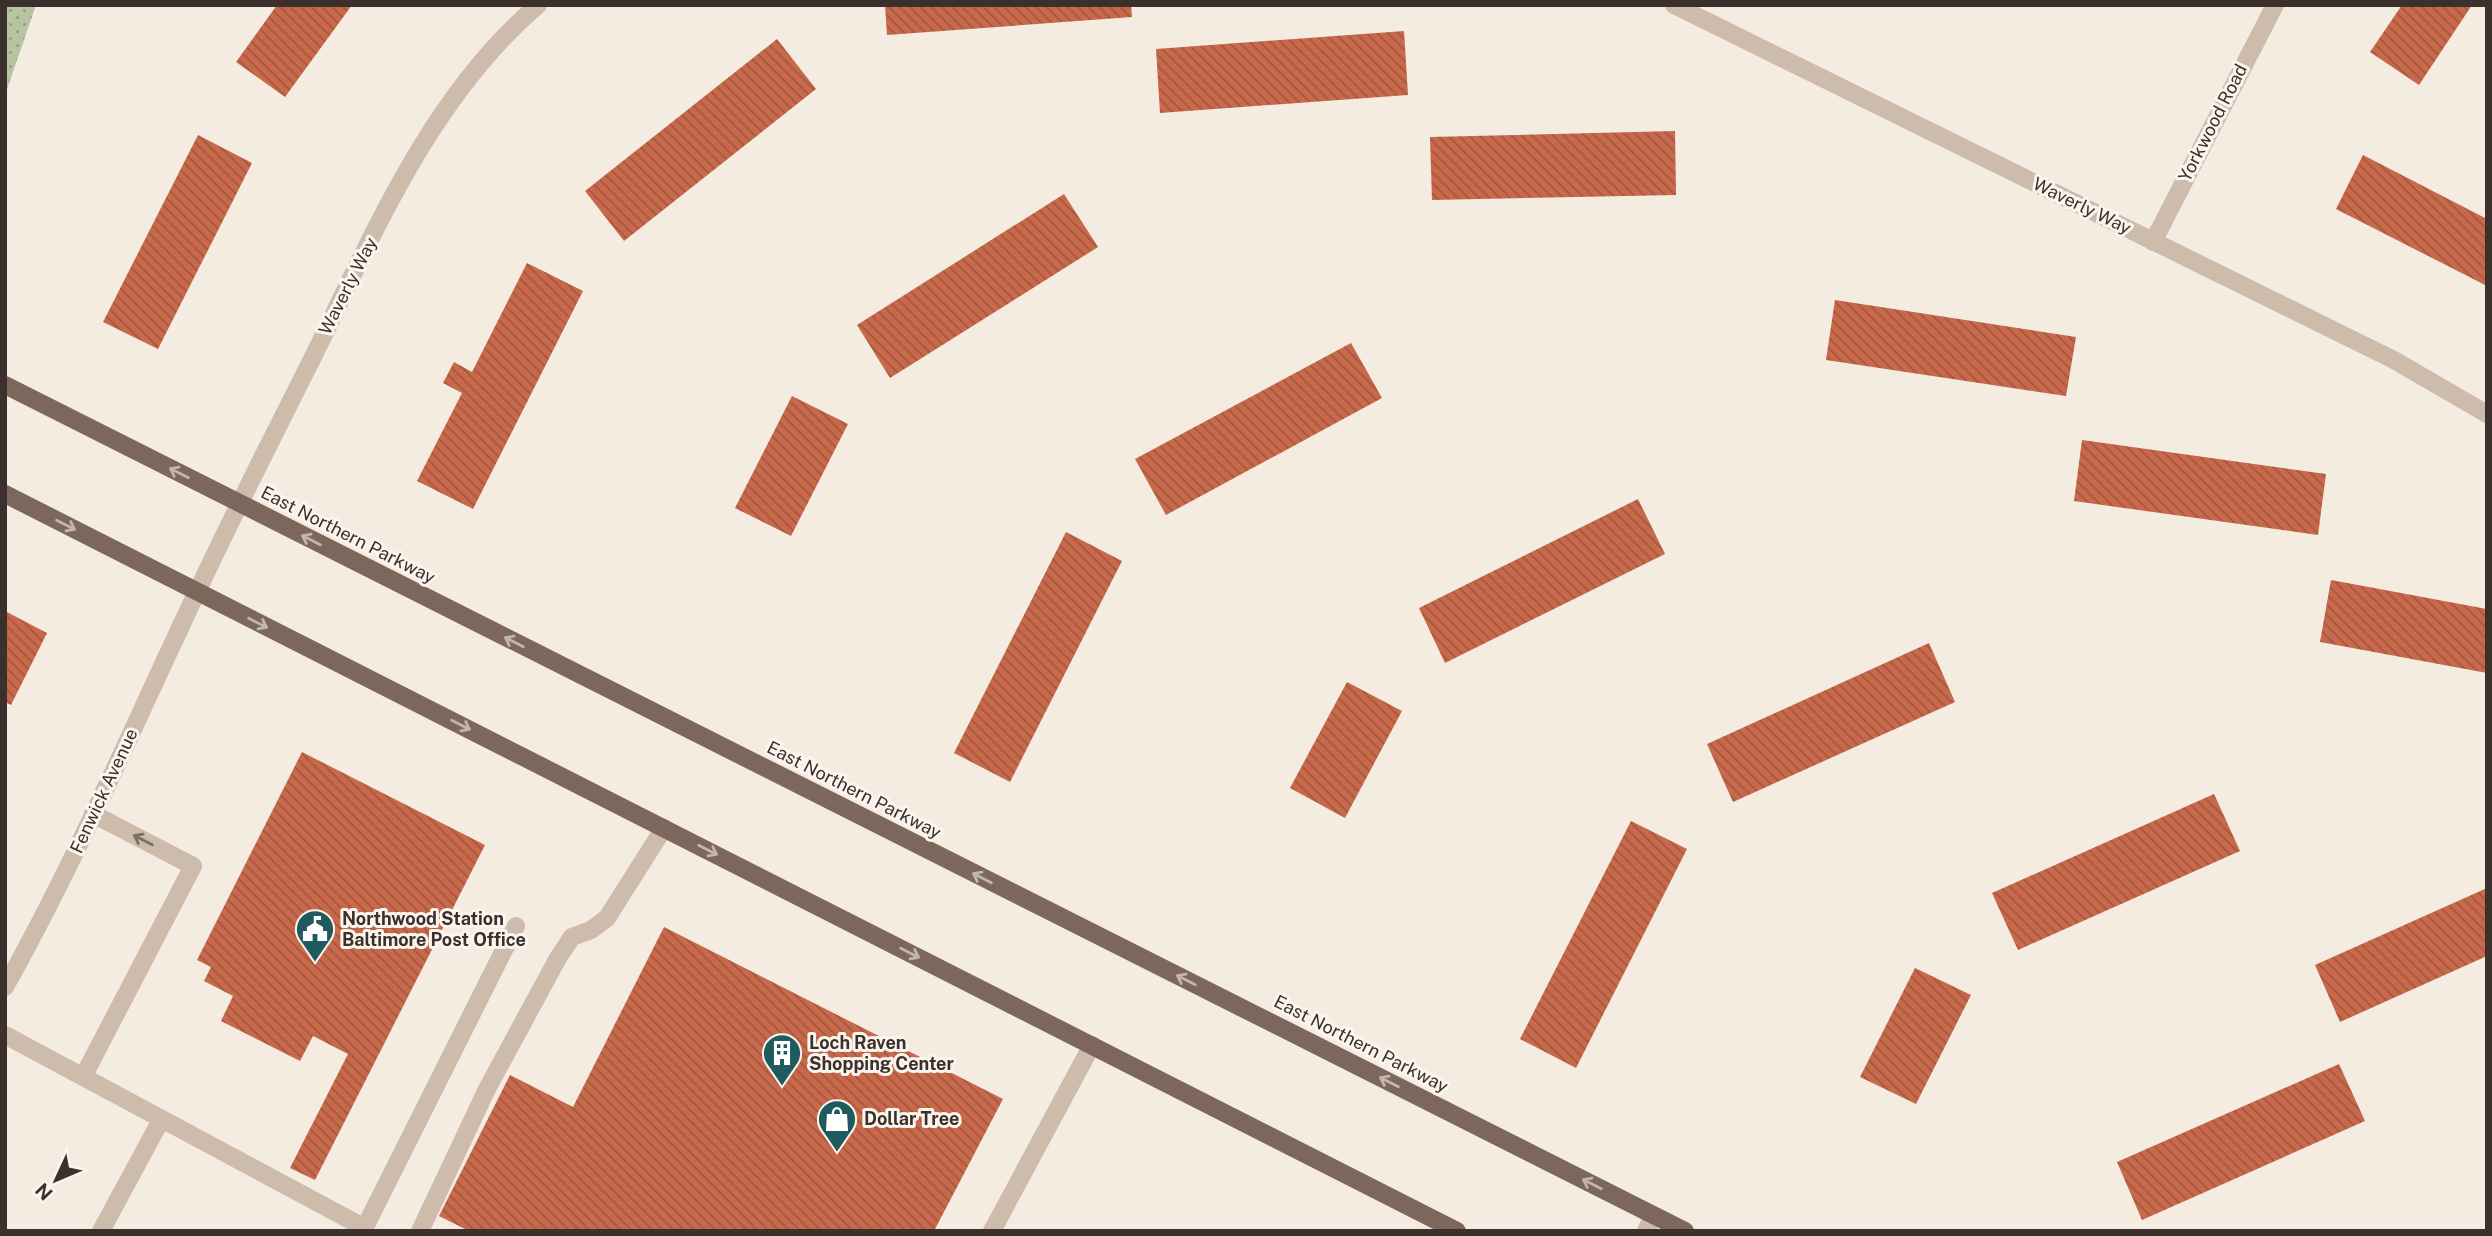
<svg xmlns="http://www.w3.org/2000/svg" width="2492" height="1236" font-family="'Public Sans',sans-serif">
<style>
.park{fill:url(#park-dots)}
.building{fill:url(#building-back-hatch)}
.lines{fill:none;stroke-linecap:round;stroke-linejoin:round}
.service{stroke:#cdbbac;stroke-width:18}
.minor{stroke:#cdbbac;stroke-width:18}
.primary{stroke:#7d675c;stroke-width:18}
.oneway{stroke:#c2b5ac}
.oneway2{stroke:#7d6f65}
.labels{text-anchor:middle;stroke-width:6;stroke-linejoin:round;paint-order:stroke}
.street-label{font-size:18px;fill:#3b302b;stroke:#fbf5ee}
.poi-label{font-size:18px;font-weight:bold;fill:#3b302b;stroke:#fbf5ee;text-anchor:start}
</style>
<defs>
<pattern id="park-dots" width="8" height="8" patternUnits="userSpaceOnUse" patternTransform="scale(1.75)"><rect width="8" height="8" fill="#b8c4a0"/><path d="M2 2h.1M6 6h.1" fill="none" stroke="#97a083" stroke-width="1.8" stroke-linecap="round"/></pattern>
<pattern id="building-back-hatch" width="6" height="6" patternUnits="userSpaceOnUse" patternTransform="scale(1.75)"><rect width="6" height="6" fill="#c8694b"/><path d="M-1 5l2 2M0 0l6 6M5-1l2 2" fill="none" stroke="#a4573f"/></pattern>
</defs>
<rect width="100%" height="100%" fill="#f4ebe1"/>
<path class="park" d="M5,5h31l-31,90z"/>
<path class="building" d="M277,5h75l-67,92 -49,-35z
M885,5h246l1,12 -245,18z
M2402,5h70l-53,80 -49,-33z
M1404,31l4,64 -248,18 -4,-64z
M777,39l39,50 -192,152 -39,-50z
M1675,131l1,64 -244,5 -2,-63z
M198,135l54,28 -94,186 -55,-27z
M2363,155l124,64v67l-151,-77z
M1064,194l34,53 -208,131 -33,-53z
M527,263l56,28 -110,218 -56,-28 45,-88 -19,-10 11,-21 18,10z
M1835,300l241,37 -10,59 -240,-36z
M1351,343l31,55 -216,117 -31,-56z
M792,396l56,28 -57,112 -56,-28z
M2082,440l244,34 -8,61 -244,-34z
M1638,499l27,55 -220,109 -26,-55z
M1066,532l56,29 -112,221 -56,-29z
M2331,580l156,29v64l-167,-31z
M5,611l42,22 -36,72 -6,-3z
M1929,643l26,59 -222,100 -26,-58z
M1347,682l55,29 -57,107 -55,-30z
M302,752l183,93 -170,335 -25,-12 58,-114 -35,-18 -13,25 -79,-40 12,-25 -29,-15 7,-14 -14,-7z
M2214,794l26,57 -222,99 -26,-57z
M1631,821l56,28 -111,219 -56,-29z
M2487,888v68l-147,66 -25,-57z
M664,927l339,172 -69,132h-465l-30,-15 71,-141 63,32z
M1915,968l56,27 -55,109 -56,-27z
M2339,1064l26,57 -223,99 -25,-58z"/>
<g class="lines">
<path class="service" d="M5,1035l360,193
M83,1077l110,-211 -100,-52
M101,1231l60,-111
M363,1231l153,-305
M420,1231l67,-142 71,-131 14,-21 19,-7 16,-12 57,-90
M992,1231l100,-186
M1646,1231l7,-16"/>
<path class="minor" d="M1674,5l720,355 93,54
M2153,242l122,-237
M5,987c72,-128 129,-263 192,-395 37,-79 76,-156 115,-233 61,-124 118,-262 226,-354"/>
<path class="primary" d="M5,385l1680,846
M5,494l1452,737"/>
</g>
<defs><path id="oneway-shaft" d="M-6 0H5M1.5-3L5.5 0L1.5 3" fill="none" stroke-width="1.6" stroke-linecap="round" stroke-linejoin="round" transform="scale(1.75)"/></defs>
<g class="oneway">
<use href="#oneway-shaft" transform="translate(179 473) rotate(-153)"/>
<use href="#oneway-shaft" transform="translate(66 525) rotate(27)"/>
<use href="#oneway-shaft" transform="translate(311 540) rotate(-153)"/>
<use href="#oneway-shaft" transform="translate(258 623) rotate(27)"/>
<use href="#oneway-shaft" transform="translate(514 642) rotate(-153)"/>
<use href="#oneway-shaft" transform="translate(461 725) rotate(27)"/>
<use href="#oneway-shaft" transform="translate(708 850) rotate(27)"/>
<use href="#oneway-shaft" transform="translate(982 878) rotate(-153)"/>
<use href="#oneway-shaft" transform="translate(910 953) rotate(27)"/>
<use href="#oneway-shaft" transform="translate(1186 980) rotate(-153)"/>
<use href="#oneway-shaft" transform="translate(1389 1082) rotate(-153)"/>
<use href="#oneway-shaft" transform="translate(1592 1184) rotate(-153)"/>
</g>
<use class="oneway2" href="#oneway-shaft" transform="translate(143 840) rotate(-153)"/>
<defs>
<g id="civic-pin" transform="scale(2.0125)"><path d="M0 17L-7.5 6A9.5 9.5 0 1 1 7.5 6Z" fill="#1f5a5e" stroke="#fbf5ee"/><path d="M-.6-6.5H3V-4.5H.6V-3L4-1V1h2V6H-6V1h2V-1L-.6-3ZM-1.2 2.5V6h2.4V2.5Z" fill="#fff"/></g>
<g id="building-pin" transform="scale(2.0125)"><path d="M0 17L-7.5 6A9.5 9.5 0 1 1 7.5 6Z" fill="#1f5a5e" stroke="#fbf5ee"/><path d="M-4-6H4V6H1V3H-1V6H-4ZM-2.5-4.3h1.7v1.8h-1.7ZM.8-4.3h1.7v1.8H.8ZM-2.5-1h1.7V.8h-1.7ZM.8-1h1.7V.8H.8Z" fill="#fff"/></g>
<g id="shop-pin" transform="scale(2.0125)"><path d="M0 17L-7.5 6A9.5 9.5 0 1 1 7.5 6Z" fill="#1f5a5e" stroke="#fbf5ee"/><path d="M-5-2.5h2.3a2.7 3.5 0 0 1 5.4 0H5L5.5 6h-11ZM-1.5-2.5h3a1.5 2.3 0 0 0-3 0Z" fill="#fff"/></g>
</defs>
<g fill-rule="evenodd">
<use href="#civic-pin" x="315" y="929"/>
<use href="#building-pin" x="782" y="1053"/>
<use href="#shop-pin" x="837" y="1119"/>
</g>
<g class="labels">
<g class="street-label">
<text transform="translate(2213 123) rotate(-63)" y="6">Yorkwood Road</text>
<text transform="translate(2082 206) rotate(26)" y="6">Waverly Way</text>
<text transform="translate(348 286) rotate(-63)" y="6">Waverly Way</text>
<text transform="translate(348 535) rotate(27)" y="6">East Northern Parkway</text>
<text transform="translate(854 790) rotate(27)" y="6">East Northern Parkway</text>
<text transform="translate(104 791) rotate(-65)" y="6">Fenwick Avenue</text>
<text transform="translate(1361 1044) rotate(27)" y="6">East Northern Parkway</text>
</g>
<g class="poi-label">
<text x="342" y="925">Northwood Station<tspan x="342" dy="21">Baltimore Post Office</tspan></text>
<text x="809" y="1049">Loch Raven<tspan x="809" dy="21">Shopping Center</tspan></text>
<text x="864" y="1125">Dollar Tree</text>
</g>
</g>
<rect width="2492" height="1236" fill="none" stroke="#3b302b" stroke-width="14"/>
<g transform="translate(56 1180) rotate(226)" stroke="#fbf5ee" stroke-width="5" paint-order="stroke">
<path d="M0-5L12 26L0 18L-12 26Z" fill="#3b302b"/>
<text y="-10" font-size="19" font-weight="bold" text-anchor="middle" fill="#3b302b">N</text>
</g>
</svg>
